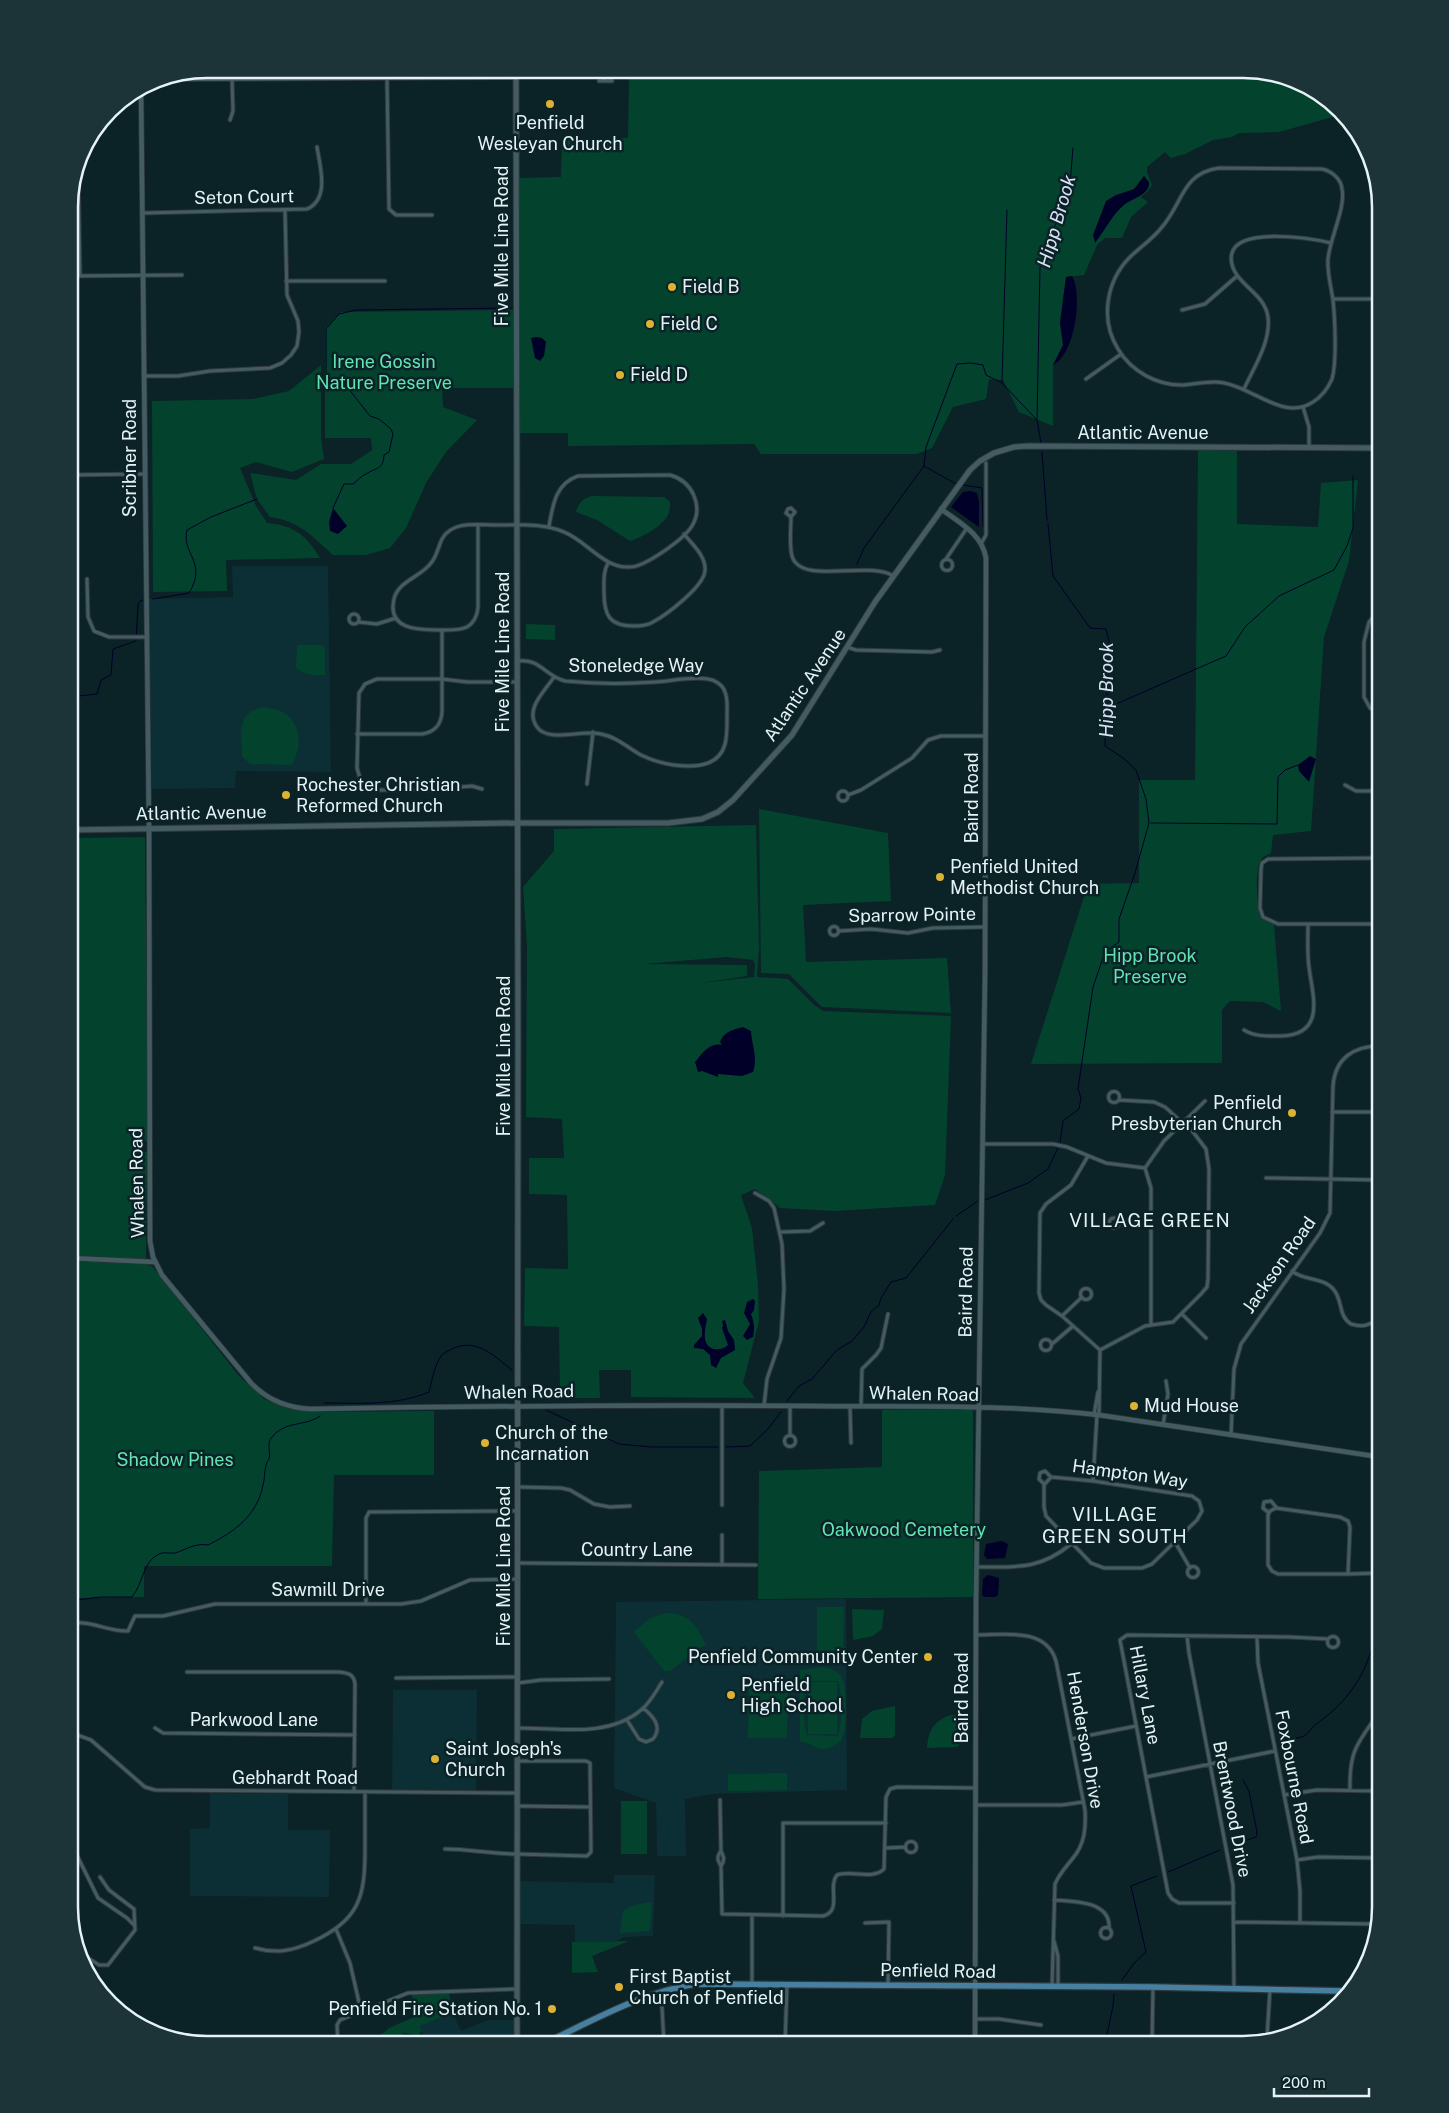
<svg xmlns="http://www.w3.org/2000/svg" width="1449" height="2113" font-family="'Public Sans',sans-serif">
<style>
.built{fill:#0c2e35}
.green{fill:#03432e;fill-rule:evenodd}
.water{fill:#000028}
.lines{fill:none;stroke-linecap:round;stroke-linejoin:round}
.stream{stroke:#000028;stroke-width:1}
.minor-casing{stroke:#2e393d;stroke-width:5}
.tertiary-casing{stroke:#2e393d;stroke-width:6}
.secondary-casing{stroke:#2e393d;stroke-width:7}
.primary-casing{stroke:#2e393d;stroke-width:8}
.minor{stroke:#445c61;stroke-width:3}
.tertiary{stroke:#445c61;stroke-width:4.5}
.secondary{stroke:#445c61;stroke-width:5}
.primary{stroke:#467f9f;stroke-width:5.5}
.poi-dot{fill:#dbb233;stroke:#0b2226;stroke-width:2}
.labels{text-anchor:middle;stroke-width:5;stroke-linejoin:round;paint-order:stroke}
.poi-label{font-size:18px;fill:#e5f3f6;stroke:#0b2226;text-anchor:start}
.street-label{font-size:18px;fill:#e5f3f6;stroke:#0b2226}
.park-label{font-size:18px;fill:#61e5b1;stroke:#0b2226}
.water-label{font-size:19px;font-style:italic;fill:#d9e3f6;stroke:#0b2226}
.neighbourhood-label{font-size:19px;letter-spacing:1px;fill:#e5f3f6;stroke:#0b2226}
.rim{fill:none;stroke:#e5f3f6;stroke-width:2.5}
</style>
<rect width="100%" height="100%" fill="#0b2226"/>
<path class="built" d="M232,566h96l3,206 -95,-1 -1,17 -83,1 -4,-190 85,-2z
M846,1599l1,191 -133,4 -29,5 1,57h-29l-1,-53 -42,-15 2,-186z
M393,1690h84l-1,102 -84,-1z
M210,1793l78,1v36h42l-1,67 -139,-1v-67l20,-1z
M614,1875h41l-2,61 -29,1 -7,4 -42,1v-17l-56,-1v-43l95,2z
M453,2013l8,18 27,-11h26v19l-10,-1 -3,6h-74l-7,-18z"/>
<path class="green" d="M712,69h539l68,23 21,23 -61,17 -40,1 -7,4 -19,3 -28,14 -14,4 -6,-6 -18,15v5l5,13 -4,6 -7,6 7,5 -17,15 -9,21h-17l-8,7 -13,30 -18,2 -6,46 3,22 -10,20v61l-34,-14 -16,-32 -14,-1 -3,20 -33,8 -21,41 -15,6h-156l-7,-10 -186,2v-13h-50v-255l43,-1 1,-37 66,-2 1,-61z
M513,310v78h-71l1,19 34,13 -31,32 -20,31 -20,45 -16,20 -24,7h-33c-22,-20 -34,-34 -63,-38l-13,-18 -7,-26 46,7 25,-16h30l21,-14 -1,-12h-46v-110l16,-16z
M321,365v73l3,21 -32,13 -36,-10 -16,6 16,38 11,17c27,2 40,13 53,35l-94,2 1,31 -74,1 -1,-191 101,-2 36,-8z
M1198,450l39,1v73l81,3 3,-44 37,-3 -9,81 -25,76 -13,194 -38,4 -2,18c-3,2 -8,3 -10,7 -7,11 -4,46 0,58l13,7 7,86 -18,-9 -33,-1 -8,9v53l-191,1 57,-180 51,-1v-103h56z
M593,496l71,1 6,5c0,4 0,9 -2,13 -5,11 -27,23 -38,26l-33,-21 -21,-8c2,-9 8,-15 17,-16z
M526,624l29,1v15l-29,-1z
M297,645h24l4,2v28c-12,1 -19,0 -29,-7z
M265,707c5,1 11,2 15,4 22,9 23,37 11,54l-41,-1 -8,-8c0,-24 -7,-44 23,-49z
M759,809l129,24 3,68 -88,4 3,57 141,-4 4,55 -129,-6 -33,-33 -28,-1z
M756,825l3,122 -2,30 31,2 25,25 10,7 128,5 -6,159 -10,30 -101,6 -54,-3 -25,-19 -14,6 11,33 6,57 1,36 -16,62 12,15 -124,-1v-27h-32l1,28h-40l-1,-71 -35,-1 1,-58 43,1 -1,-74 -38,-1v-36h35l-2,-39 -36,-2 1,-171 -4,-59 31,-36v-22zM727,957l26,3 2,4 -1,13 -53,6 46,-7v-11l-103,-1z
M145,837l3,304h-10v11h9l-1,107 -77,-4v-417z
M69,1261l77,3 7,3 86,109 25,23 24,10 28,3 118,-1v64h-100l-2,91h-188v31l-75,1z
M882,1410h91v187l-215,2 1,-128 123,-4z
M817,1607h27l-1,48h-26z
M852,1609l32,1 -2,19 -9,7 -20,4z
M665,1613c25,1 30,10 41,31l-36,27h-6l-30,-39 16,-14z
M823,1667c8,1 15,4 19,11 5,9 5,48 1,58 -2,6 -8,10 -14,12 -12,4 -18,-6 -29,-6v-72zM807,1681h31c4,11 4,44 0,55l-31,-1c-4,-10 -4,-44 0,-54z
M749,1679h39l-1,59h-39z
M808,1682h29v52h-29z
M895,1706v29l-3,3h-32l2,-19 10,-8z
M951,1715h9v29l-3,3 -30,1c1,-17 7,-28 24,-33z
M787,1773v17l-59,1v-17z
M621,1801h26v53h-26z
M652,1902l-2,27 -1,2 -29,2 3,-22 11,-6z
M629,1941l-37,15 6,16 -26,1v-31z
M412,1994h37l4,19 -33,13 2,5 -4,4 -15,-2 -1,11h-32l19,-16 25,-11z"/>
<path class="water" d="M1144,176l5,6c1,13 -16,16 -25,23 -12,10 -19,25 -29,38l-2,-8 13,-34 10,-6 18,-6z
M1072,276c11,19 3,79 -19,89l10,-20 -3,-22 6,-46z
M536,337l6,1 4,4 -2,14 -4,5 -5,-3 -4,-20z
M970,491l7,2 2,9v25l-28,-20 12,-15z
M333,508l14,18 -9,8 -8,-3 -1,-9z
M1310,756l6,3 -7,23 -10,-11 -1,-6z
M743,1027l8,4c1,15 7,26 2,41l-11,4 -24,-2v3l-16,-6 -4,1 -3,-10c7,-8 14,-20 27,-17l-2,-3c4,-11 13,-12 23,-15z
M753,1299l2,2 -1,9 -3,4c3,8 4,14 2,23l-6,3 -4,-4 7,-12 -6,-11 3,-11z
M703,1313l4,6c-1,6 -3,13 -2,20 2,12 15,13 23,6l-6,-17 1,-2 -1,-5 3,-1 3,11 6,9 1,10 -14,8 -5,10 -5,-3 -1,-10 -7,-6 -9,-1v-3l8,-9v-7l-4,-11z
M1002,1541l6,3 -3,14 -18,1 -3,-4 2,-11z
M988,1575l11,3 -1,17 -3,2h-11l-2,-3 1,-15z"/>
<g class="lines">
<path class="stream" d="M1002,382l5,-172
M1041,443l-4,-23 3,-153 30,-83 3,-36
M1042,452l5,68
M924,466l32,18
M963,485l19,3 1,38
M333,508l11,-24h9c4,-3 8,-8 13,-10 11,-7 17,-4 18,-19l5,-3 4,-18 -2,-5 -12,-10 -9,-3 -26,-33 -15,-1 -3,-3v-50l13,-15 17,-4 155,-2
M1048,524l5,52 37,52 16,1 3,12 -4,105 18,12 13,12 10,29 3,24 -14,50 -16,46v23l-14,10 -12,35 -15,102 3,9 -2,11 -16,12 -3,22
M857,564l7,-16 60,-82 2,-19 31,-83 14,-1 12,2 3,10 16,8 35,37
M153,599l36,-6c19,-31 -8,-39 -2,-63l24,-13 46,-18
M69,697l28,-3 4,-14 10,-5 2,-26 23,-8 2,-36 2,-4 3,-1
M1107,708l119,-52 19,-29 34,-31 55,-26 13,-24 6,-18v-52
M1151,823l126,1 1,-47 7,-7 13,-5
M985,1200l43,-17 20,-14 10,-21
M956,1216l22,-15
M529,1386l5,7
M787,1401l12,-15 13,-7 25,-29 15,-9 12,-14 7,-15 8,-7 2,-7 10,-16 15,-4 47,-59
M325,1403c34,0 71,3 104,-11 3,-11 5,-25 11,-34 2,-5 8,-7 12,-9 24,-12 42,7 60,21
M546,1410l73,34 32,3h67
M726,1447l24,-1 18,-17 13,-17
M69,1601l32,-4h31c11,-13 11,-36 27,-43 6,-3 12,1 19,-2 10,-4 19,-9 30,-7 26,-13 49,-29 55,-60 2,-6 1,-13 3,-19 0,-3 2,-5 3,-7 2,-8 -3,-15 3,-22 14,-17 33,-10 48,-21
M1281,1740c6,-1 17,-1 23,-4 4,-2 7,-8 11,-11 44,-31 62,-69 63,-122
M1232,1845l24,-8 1,-5 -8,-41 -6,-11
M1168,1872l52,-22
M1122,1980l13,-18 11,-10 -15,-66 26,-10
M1105,2044l8,-38 1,-12"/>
<g class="minor-casing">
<path id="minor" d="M604,69v12
M387,78l2,131 7,6h36
M599,81h13
M230,120l3,-9 -1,-32
M78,162l2,114
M1219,168l103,1c10,2 19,10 20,20 4,18 -12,49 -14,70 -1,14 3,27 5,41 2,19 4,62 -1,79 -4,9 -11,18 -19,23 -32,21 -63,-20 -99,-20 -10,0 -20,2 -30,3 -27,1 -53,-14 -66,-36 -18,-29 -12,-67 11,-91 11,-11 24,-19 33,-31 21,-24 20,-54 57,-59z
M143,213l164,-4c23,-10 13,-43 10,-62
M69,276l113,-1
M286,281h99
M1333,299h47
M1182,310l23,-6 32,-28
M144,376h34l32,-5 60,-3 12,-5 9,-8 6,-9 2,-14 -1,-11 -11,-26 -2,-85
M1086,379l35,-25
M1244,389c10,-22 27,-47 24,-72 -3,-21 -24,-29 -33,-45 -3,-5 -5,-13 -3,-19 7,-26 78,-15 99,-10
M1303,407l6,20v20
M69,433v42
M69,475l75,-1
M791,517l-5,-4 2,-4 3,-1 4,4 -4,5c0,12 -2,27 1,39 8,30 79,4 101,20
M478,525v83c-1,8 -4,15 -11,19 -9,4 -20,3 -30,3 -20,0 -50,-1 -43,-31 4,-18 27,-22 37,-36 6,-7 7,-16 11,-24 10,-19 37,-14 55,-14 23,0 46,-2 67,7 23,9 40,37 66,35 15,0 54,-28 62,-41 12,-20 0,-45 -22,-51l-92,1c-23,8 -25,29 -29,50
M982,542l4,-7v-72
M946,559l21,-31
M941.5 565a5.5 5.5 0 1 1 11 0a5.5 5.5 0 1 1-11 0Z
M608,563c-5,9 -4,19 -4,29 0,23 5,34 30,34 6,0 13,0 19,-4 13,-7 52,-36 52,-52 1,-14 -13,-26 -21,-36
M87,579l1,38 6,14 15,6h37
M349 619a5 5 0 1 1 10 0a5 5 0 1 1-10 0Z
M358,622l19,2 19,-6
M847,647l9,3 76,2 8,-2
M518,661c22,-3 27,15 47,20 30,3 60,3 90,1 17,-1 37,-6 53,-3 7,1 15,6 17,13 3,7 2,15 2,22 0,19 2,41 -19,49 -20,7 -49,1 -67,-8 -13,-7 -24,-18 -40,-21 -19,-5 -53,9 -64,-7 -13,-18 8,-36 17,-50
M1380,714l-10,-6 -6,-11v-55l5,-20 11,-13
M357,734h65c13,-2 19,-9 20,-22v-82
M587,784l6,-52
M1345,785l11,6h24
M482,789l-10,-3 -44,4h-56l-11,-8 -4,-14 2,-75 6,-9 12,-5h65l25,3h50
M838 796a5 5 0 1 1 10 0a5 5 0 1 1-10 0Z
M848,795l13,-5 51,-32 16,-18 13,-4h44
M1380,924h-102l-15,-7 -3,-9 1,-39 1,-6 6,-4 112,-1
M829.5 931a4.5 4.5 0 1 1 9 0a4.5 4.5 0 1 1-9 0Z
M839,931l32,-2 37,4 25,-5 52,-1
M1244,1030c11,7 25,6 38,6 45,-2 30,-42 27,-69 -2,-14 -1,-29 -1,-43
M1108.5 1097a5.5 5.5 0 1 1 11 0a5.5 5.5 0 1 1-11 0Z
M1332,1112h48
M983,1144h70l14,3 39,16 39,5 6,20v136
M1088,1156l-17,29 -25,19 -6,9 -1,80 2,7 5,5 16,11 38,34 -1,65
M1145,1168l19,-27 41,-40
M1266,1178l114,2
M755,1193l14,8 5,7 8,36 2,45 -3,49 -14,41 -3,27
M1109 1223a5 5 0 1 1 10 0a5 5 0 1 1-10 0Z
M1119,1221l31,-1
M781,1232l29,-1 13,-8
M1292,1271c12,10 32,6 42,19 9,11 4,26 17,34 13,4 24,1 29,-13
M1080.5 1294a5.5 5.5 0 1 1 11 0a5.5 5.5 0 1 1-11 0Z
M1183,1315l23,23
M1062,1316l20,-19
M1040.5 1345a5.5 5.5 0 1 1 11 0a5.5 5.5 0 1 1-11 0Z
M1052,1344l21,-18
M1100,1350l45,-24 28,-4 28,-28 6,-7 1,-8 1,-110 -3,-20 -13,-17 -28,-25 -11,-5 -35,-2
M722,1406v99
M790,1406v29
M861,1406l1,-37 14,-14 5,-7 7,-34
M850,1407l1,36
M1094,1415l4,-23
M1163,1425l5,-31 -2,-13
M1231,1435l3,-66 7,-25 79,-111 10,-20 3,-127c2,-28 21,-40 47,-40
M784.5 1441a5.5 5.5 0 1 1 11 0a5.5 5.5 0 1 1-11 0Z
M1051,1477l42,4 99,15 7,5 3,10 -5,9 -45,44 -10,4h-38l-13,-5 -45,-47 -2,-9v-22z
M1093,1481l4,-66
M1044,1484l-5,-5 1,-6 5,-2 6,6
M518,1487l43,1 9,2 24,14 16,3 20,-1
M1276,1508l64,9 8,4 2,6 -2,47h-70l-6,-3 -4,-6v-50l2,-4z
M1269,1513l-6,-5 1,-6 7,-1 5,6
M1175,1542l15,26
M518,1563l238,2
M722,1565v-30
M1187.5 1572a5.5 5.5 0 1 1 11 0a5.5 5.5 0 1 1-11 0Z
M977,1567c38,0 63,3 94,-23
M1348,1574l32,-1
M366,1604v-86l3,-6 148,-1
M69,1624c21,-5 38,8 59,7l7,-15h28l52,-12h186l20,-3 49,-21 48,-1
M976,1635c29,0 70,-8 80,26l29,149c1,17 0,34 -12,48 -7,9 -14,16 -18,26l-3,102
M1187,1636l2,17 44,232 1,103
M1327.5 1642a5.5 5.5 0 1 1 11 0a5.5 5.5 0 1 1-11 0Z
M1257,1637l1,26 39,197 3,31v32
M187,1672h152c9,1 15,2 16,12l-1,108
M396,1678l121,-1
M518,1683l23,-3 68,-1
M627,1720l12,19 7,3 7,-3c10,-12 0,-23 -10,-31
M155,1728l8,5 192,2
M517,1728c41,0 91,10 124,-18 9,-7 15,-19 21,-28
M69,1732l22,8 54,47 10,3 362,3
M1071,1739l65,-13
M1146,1777l129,-26
M1350,1790c-1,-41 8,-47 30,-79
M1284,1795l33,-5 63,1
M720,1800l1,51c3,6 4,9 0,15l1,48 101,2c20,-5 4,-29 14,-41 15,-5 36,5 47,-6l2,-72 4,-8 7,-2 79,1
M976,1805h86l21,-3
M517,1806l73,1
M69,1839l29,59 29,20 7,7
M905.5 1847a5.5 5.5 0 1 1 11 0a5.5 5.5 0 1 1-11 0Z
M886,1848l19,-1
M445,1849c24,0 47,5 72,5
M720,1852c-3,5 -3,8 1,14
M517,1854l70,2 4,-4 -1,-89 -4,-2h-68
M1297,1860l21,-3 62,1
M1054,1900c19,1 57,1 55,28
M1234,1903h-55l-7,-4 -4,-6 -48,-253 7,-5 162,2 39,2
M752,1916v67
M783,1916v-93h103
M1234,1922l142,2
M865,1923l24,-1 -1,62
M1100.5 1933a5.5 5.5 0 1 1 11 0a5.5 5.5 0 1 1-11 0Z
M336,1929l14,34 11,48
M1054,1941l4,15v31
M255,1948c21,6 38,3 59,-7 45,-21 51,-44 51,-91 0,-19 0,-39 0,-58
M82,1954l17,11h9l27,-35 -1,-21 -25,-19 -9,-13
M658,1993l4,14 2,37
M975,2019h24l42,6
M1267,2038l3,-49
M1207,2043v1
M338,2044l-1,-19 3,-5 68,-27 109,-4
M785,2044l2,-59
M1152,2044l1,-56"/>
</g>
<g class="tertiary-casing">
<path id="tertiary" d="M156,79l360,-2
M141,88l8,741 1,412 3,16 9,18 89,108c16,17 37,25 60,26 167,-3 335,-4 503,-3 94,1 190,-2 285,9l281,42
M941,509c19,14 41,25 45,49l-1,416 -9,627 -1,443
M69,1258l86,4"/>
</g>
<g class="secondary-casing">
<path id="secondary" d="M516,69l2,963 -1,1012
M69,830l448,-7h151l34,-4 16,-7 15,-12 59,-65 83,-133 95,-132 10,-9 14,-8 20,-6 15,-1 351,2"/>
</g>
<g class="primary-casing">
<path id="primary" d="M543,2044c49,-23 99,-52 153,-60l457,3 193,4"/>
</g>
<use href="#minor" class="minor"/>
<use href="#tertiary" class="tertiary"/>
<use href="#secondary" class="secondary"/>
<use href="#primary" class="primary"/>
</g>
<g class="poi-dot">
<circle cx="550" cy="104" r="5"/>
<circle cx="672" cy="287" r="5"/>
<circle cx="650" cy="324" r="5"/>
<circle cx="620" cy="375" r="5"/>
<circle cx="286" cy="795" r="5"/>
<circle cx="940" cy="877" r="5"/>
<circle cx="1292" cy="1113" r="5"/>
<circle cx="1134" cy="1406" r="5"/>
<circle cx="485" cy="1443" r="5"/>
<circle cx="928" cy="1657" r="5"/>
<circle cx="731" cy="1695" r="5"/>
<circle cx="435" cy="1759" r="5"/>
<circle cx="619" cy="1987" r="5"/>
<circle cx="552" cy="2009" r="5"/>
</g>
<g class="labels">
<g class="poi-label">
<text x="550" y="129" text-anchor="middle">Penfield<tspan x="550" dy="21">Wesleyan Church</tspan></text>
<text x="682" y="293">Field B</text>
<text x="660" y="330">Field C</text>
<text x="630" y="381">Field D</text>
<text x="296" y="791">Rochester Christian<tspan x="296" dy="21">Reformed Church</tspan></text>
<text x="950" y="873">Penfield United<tspan x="950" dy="21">Methodist Church</tspan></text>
<text x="1282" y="1109" text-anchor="end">Penfield<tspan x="1282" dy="21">Presbyterian Church</tspan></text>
<text x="1144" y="1412">Mud House</text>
<text x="495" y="1439">Church of the<tspan x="495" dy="21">Incarnation</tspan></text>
<text x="918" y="1663" text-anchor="end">Penfield Community Center</text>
<text x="741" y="1691">Penfield<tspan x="741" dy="21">High School</tspan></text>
<text x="445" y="1755">Saint Joseph's<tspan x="445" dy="21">Church</tspan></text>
<text x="629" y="1983">First Baptist<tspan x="629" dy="21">Church of Penfield</tspan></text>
<text x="542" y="2015" text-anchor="end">Penfield Fire Station No. 1</text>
</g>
<g class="street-label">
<text transform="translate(244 197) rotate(-1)" y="6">Seton Court</text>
<text transform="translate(502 246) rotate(-90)" y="6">Five Mile Line Road</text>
<text x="1143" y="439">Atlantic Avenue</text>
<text transform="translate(130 458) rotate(-90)" y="6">Scribner Road</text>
<text transform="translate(503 652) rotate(-90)" y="6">Five Mile Line Road</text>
<text x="636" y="672">Stoneledge Way</text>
<text transform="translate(805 685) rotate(-56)" y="6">Atlantic Avenue</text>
<text transform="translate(972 798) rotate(-90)" y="6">Baird Road</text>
<text transform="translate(201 813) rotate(-1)" y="6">Atlantic Avenue</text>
<text transform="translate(912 915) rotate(-1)" y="6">Sparrow Pointe</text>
<text transform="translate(504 1056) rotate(-90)" y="6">Five Mile Line Road</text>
<text transform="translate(137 1183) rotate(-91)" y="6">Whalen Road</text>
<text transform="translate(1279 1265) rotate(-55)" y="6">Jackson Road</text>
<text transform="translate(966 1292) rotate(-89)" y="6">Baird Road</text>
<text transform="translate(519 1392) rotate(-1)" y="6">Whalen Road</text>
<text transform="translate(924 1394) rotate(1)" y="6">Whalen Road</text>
<text transform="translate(1130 1474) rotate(8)" y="6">Hampton Way</text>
<text x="637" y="1556">Country Lane</text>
<text transform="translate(504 1566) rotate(-90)" y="6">Five Mile Line Road</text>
<text x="328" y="1596">Sawmill Drive</text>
<text transform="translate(1145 1695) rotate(79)" y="6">Hillary Lane</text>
<text transform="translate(962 1698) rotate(-90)" y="6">Baird Road</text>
<text x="254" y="1726">Parkwood Lane</text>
<text transform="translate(1085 1740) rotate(80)" y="6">Henderson Drive</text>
<text transform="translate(1294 1777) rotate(79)" y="6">Foxbourne Road</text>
<text x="295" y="1784">Gebhardt Road</text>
<text transform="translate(1232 1809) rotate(79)" y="6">Brentwood Drive</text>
<text transform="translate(938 1971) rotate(1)" y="6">Penfield Road</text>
</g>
<g class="park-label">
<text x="384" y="368">Irene Gossin<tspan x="384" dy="21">Nature Preserve</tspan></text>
<text x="1150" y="962">Hipp Brook<tspan x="1150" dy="21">Preserve</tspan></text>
<text x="175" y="1466">Shadow Pines</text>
<text x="904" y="1536">Oakwood Cemetery</text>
</g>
<g class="water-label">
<text transform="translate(1056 221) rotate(-74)" y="7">Hipp Brook</text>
<text transform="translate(1106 690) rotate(-90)" y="7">Hipp Brook</text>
</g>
<g class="neighbourhood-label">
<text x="1150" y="1227">VILLAGE GREEN</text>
<text x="1115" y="1521">VILLAGE<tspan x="1115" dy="22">GREEN SOUTH</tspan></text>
</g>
</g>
<path d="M0 0H1449V2113H0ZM207 78H1243A129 129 0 0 1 1372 207V1907A129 129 0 0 1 1243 2036H207A129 129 0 0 1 78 1907V207A129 129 0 0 1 207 78Z" fill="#1c3337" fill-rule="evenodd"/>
<path class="rim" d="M207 78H1243A129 129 0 0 1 1372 207V1907A129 129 0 0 1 1243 2036H207A129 129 0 0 1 78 1907V207A129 129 0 0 1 207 78Z"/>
<path d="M1274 2088v8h95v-8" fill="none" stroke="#e5f3f6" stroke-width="2.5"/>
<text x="1282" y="2088" font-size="15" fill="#e5f3f6" stroke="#0b2226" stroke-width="4" paint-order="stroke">200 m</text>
</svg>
